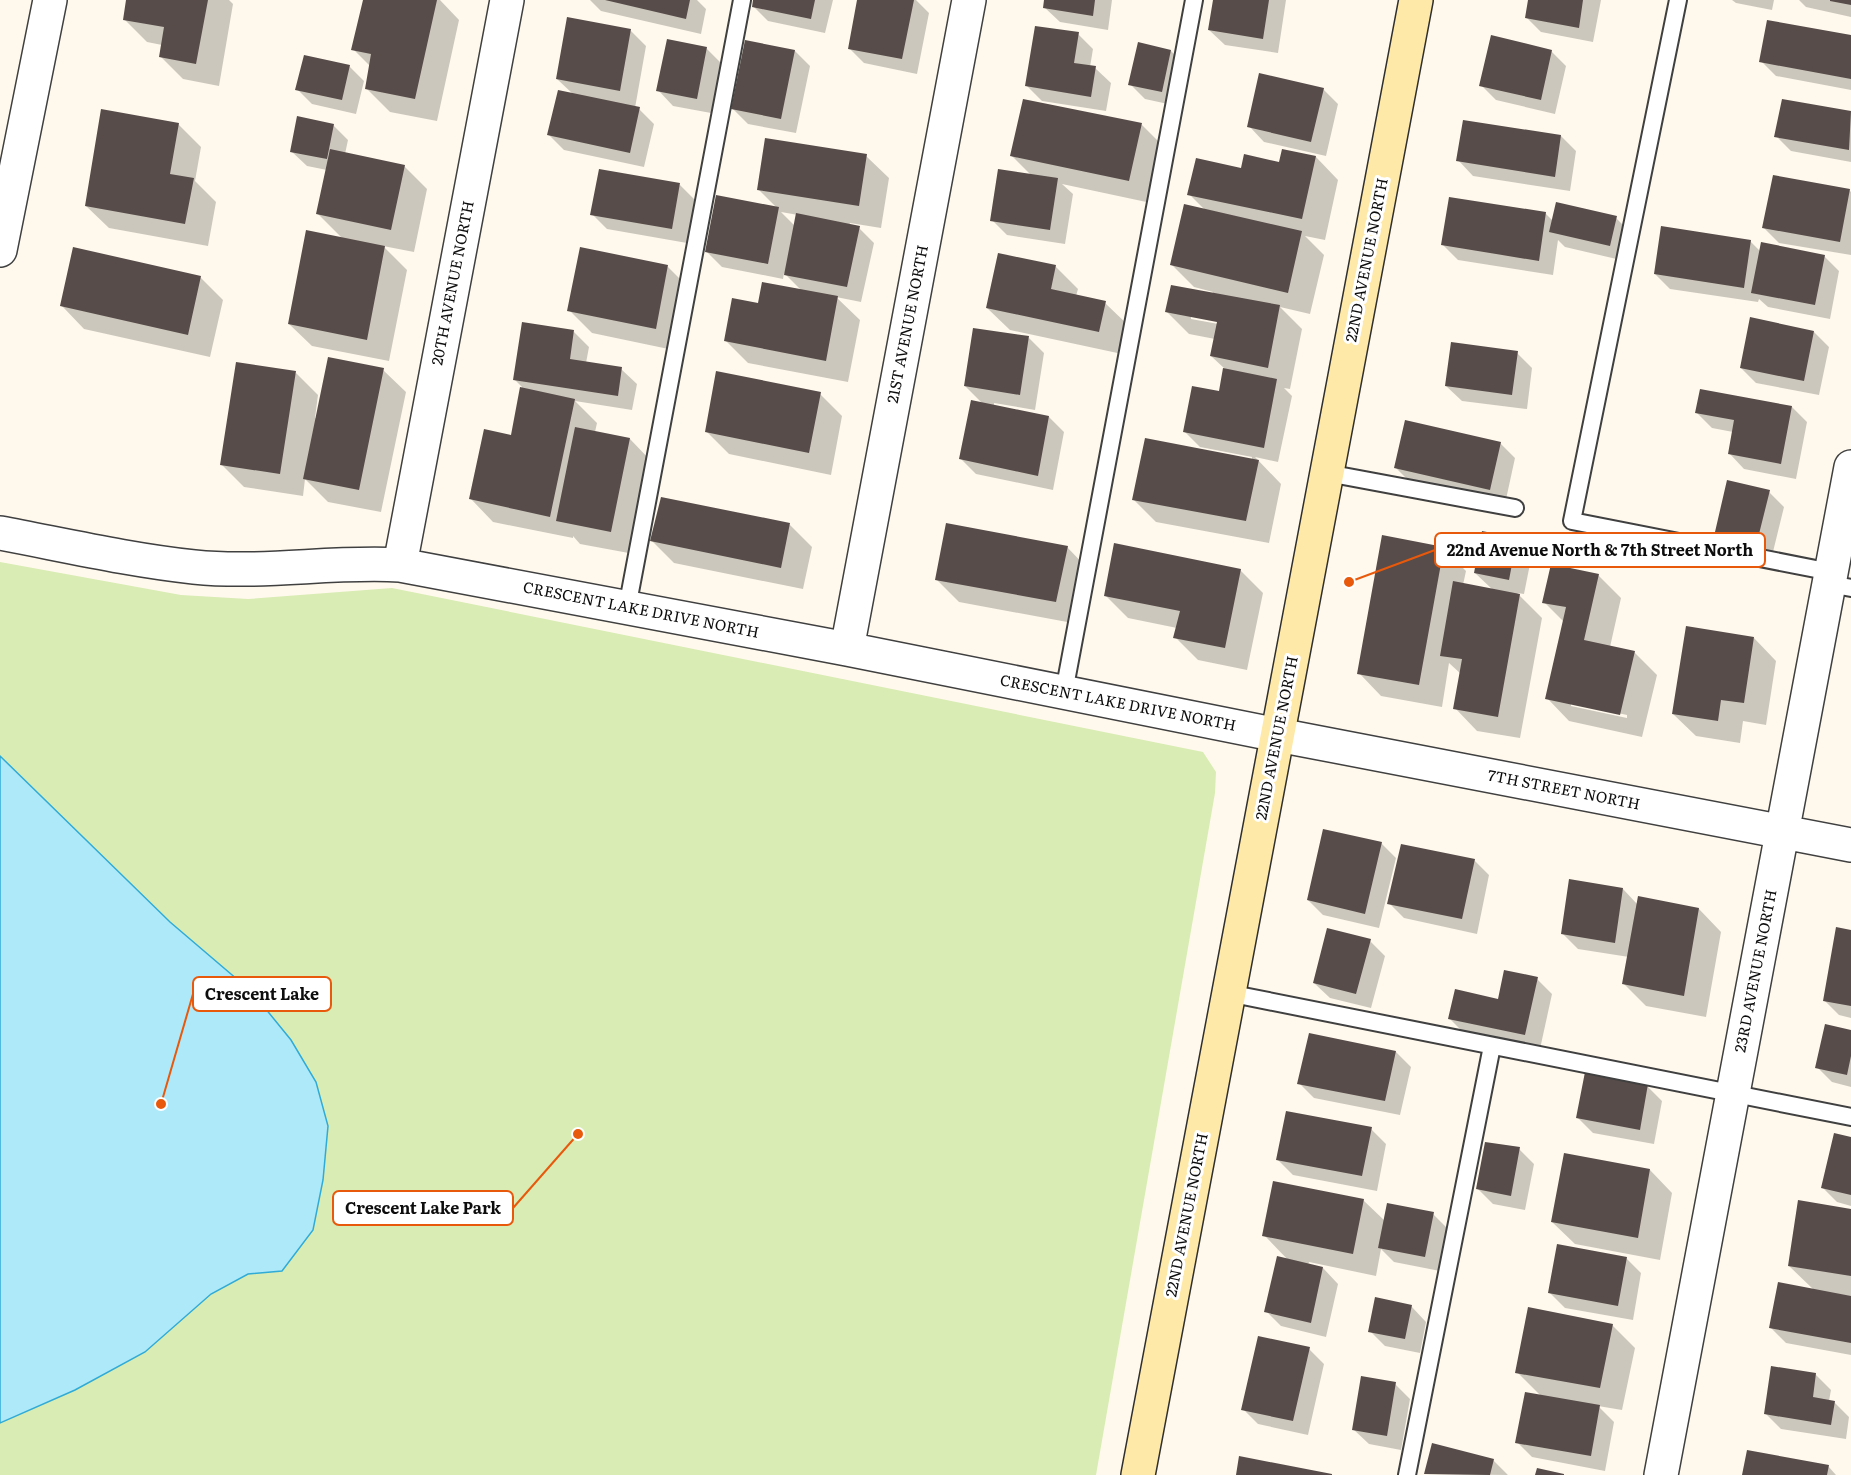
<svg xmlns="http://www.w3.org/2000/svg" width="1851" height="1475" font-family="Literata,serif">
<style>
.green{fill:#d9ecb4}
.water{fill:#aee9fa;stroke:#30abd6;stroke-width:1.5}
.shadow{fill:#0003;fill-rule:evenodd}
.building{fill:#574c49}
.lines{fill:none;stroke-linecap:round;stroke-linejoin:round}
.lane-casing{stroke:#404040;stroke-width:20}
.street-casing{stroke:#404040;stroke-width:36}
.secondary-casing{stroke:#2f2f2f;stroke-width:36}
.lane{stroke:#fff;stroke-width:16}
.street{stroke:#fff;stroke-width:33}
.secondary{stroke:#ffe9a8;stroke-width:33}
.labels{text-anchor:middle;stroke-width:6;stroke-linejoin:round;paint-order:stroke}
.street-label{font-size:15px;fill:#0d0d0d;stroke:#fff}
.leader{fill:none;stroke:#e8590c;stroke-width:2}
.callout-dot{fill:#e8590c;stroke:#fff;stroke-width:2}
.callout{fill:#fff;stroke:#e8590c;stroke-width:2}
.callout-label{font-size:16px;text-anchor:middle;font-weight:bold;fill:#0d0d0d}
</style>
<rect width="100%" height="100%" fill="#fff9ed"/>
<path class="green" d="M0,562l181,33 67,4 144,-11 811,164 13,20 -1,21 -119,682h-1096z"/>
<path class="water" d="M0,756l170,166 82,70 39,48 25,42 12,44 -5,54 -10,50 -31,41 -34,3 -37,20 -66,58 -70,38 -75,33z"/>
<path class="shadow" d="M128,0h101l4,4 -14,82 -36,-7 -23,-23 2,-11 -15,-3 -23,-23z
M364,0h76l19,20 -22,101 -47,-9 -23,-23 4,-22 -18,-18z
M590,0h107l9,9 -5,25 -100,-23z
M755,0h78l-8,33 -57,-12 -15,-15z
M859,0h57l13,13 -12,61 -53,-11 -15,-15z
M1046,0h66l-4,30 -48,-8 -16,-15z
M1214,0h72l-8,53 -53,-8 -16,-15z
M1529,0h72l-8,42 -52,-10 -15,-15z
M1732,0h42l-2,10 -36,-7z
M1799,0h52v17l-45,-10z
M631,31l15,15 -11,62 4,1 15,15 -10,43 -80,-17 -15,-15 25,-40 -17,-16z
M1078,34l15,15 -3,18 5,1 16,15 -5,28 -64,-10 -15,-15z
M1851,37v53l-75,-14 -15,-15z
M746,41l49,10 15,15 -14,67 -48,-9 -15,-15z
M706,48l15,15 -10,50 -38,-7 -15,-16z
M1171,51l15,15 -9,40 -32,-7 -15,-15z
M1551,51l15,15 -11,48 -59,-14 -15,-15z
M349,66l15,15 -8,33 -44,-10 -15,-15z
M1323,89l15,15 -12,52 -62,-14 -15,-16z
M1783,100l68,12v50l-60,-11 -15,-15z
M178,124l23,23 -6,34 21,21 -8,44 -99,-18 -23,-22z
M333,125l15,15 -3,14 59,12 23,23 -13,63 -31,-6 24,24 -18,91 -77,-15 -23,-22 54,-85 -25,-25 9,-44 -20,-4 -16,-15z
M1142,125l22,22 -13,56 -89,-19 11,10 -8,50 -58,-9 -15,-15 39,-45 -20,-20z
M1561,136l15,15 -6,40 -97,-15 -15,-16z
M866,156l23,22 -8,50 -31,-5 -1,3 10,2 15,15 -13,59 -25,-5 24,23 -12,62 -100,-19 -22,-22 33,-36 43,-14 -18,-18 -1,6 -61,-12 -15,-15 71,-43 -19,-19zM781,212l17,3 -3,11z
M1316,157l22,23 -13,60 -20,-4 19,19 -14,59 -30,-7 22,22 -12,60 -6,-1 8,8 -14,66 -23,-5 26,27 -12,59 -113,-21 -22,-22 118,-40v-3l-52,-10 -15,-15 35,-39 5,-24 -14,-13 4,-17 -26,-5 -22,-22 45,-18 1,-2 -19,-5 -22,-22 33,-55 -16,-16 53,-25zM1191,316l34,6 -1,3 -33,-6z
M680,185l15,15 -8,43 -80,-14 -15,-15z
M1849,190l2,2v63l-72,-12 -15,-15z
M1545,213l8,8 63,-3 15,15 -6,28 -60,-14 -7,-7 -5,35 -95,-15 -15,-15z
M1750,241l10,10 64,5 15,15 -9,48 -62,-12 -9,-8 -1,3 -88,-13 -15,-15z
M1055,266l23,23 -2,7 29,7 23,22 -6,29 -112,-24 -23,-22z
M668,267l22,22 -12,62 -86,-18 -23,-23z
M200,277l23,23 -13,57 -126,-28 -22,-23z
M574,332l15,15 -3,16 35,6 16,15 -5,26 -57,-9 22,22 -2,9 35,7 22,23 -18,92 -54,-10 -7,-8v2l-80,-16 -22,-23 41,-62 10,-50 -8,-8z
M1814,332l15,15 -10,48 -63,-12 -15,-15z
M1029,338l15,15 -9,57 -41,-7v3l55,11 15,15 -11,58 -77,-16 -15,-15 22,-55 -18,-18z
M1517,353l15,15 -5,41 -65,-8 -16,-15z
M383,370l23,22 -25,120 -53,-10 -23,-23 -2,17 -59,-9 -23,-23 75,-91 22,22 -3,23 2,1z
M820,394l22,22 -11,59 -102,-21 -23,-23z
M1792,407l15,15 -11,57 -52,-10 -15,-16 4,-21 -21,-4 -15,-15z
M1500,443l15,15 -10,46 -94,-21 -15,-15z
M1769,492l15,15 -12,49 -40,-9 -15,-15z
M662,499l128,26 22,22 -9,42 -129,-26 -22,-22z
M1517,539l15,15 -8,40 -7,-1 25,25 -22,120 -43,-7 -22,-23 6,-34 -12,-11 -7,44 -61,-11 -22,-23 84,-125 23,23 -3,14 30,5 -18,-17z
M1067,547l22,23 -11,54 -119,-22 -23,-23z
M1240,570l23,23 -16,77 -49,-10 -23,-23 2,-9 -49,-10 -23,-23z
M1598,575l23,23 -11,49 24,5 23,23 -15,62 -73,-16 -22,-23 17,-76 -20,-20zM1571,703l56,12v3l-56,-12z
M1754,638l22,23 -10,64 -23,-4 -3,22 -44,-7 -23,-22z
M1381,843l15,15 -17,70 -56,-13 -15,-15z
M1474,860l15,15 -12,59 -73,-16 -15,-15z
M1623,889l15,16 61,4 22,23 -15,85 -60,-11 -22,-22 5,-27 -51,-8 -15,-15z
M1851,932v86l-12,-3 -15,-15z
M1370,941l15,15 -14,52 -41,-10 -16,-15z
M1537,979l15,15 -12,55 -75,-15 -15,-15 49,-19z
M1851,1032v55l-19,-5 -15,-15z
M1396,1052l15,15 -11,48 -86,-17 -15,-15z
M1647,1086l15,15 -8,43 -61,-11 -15,-15z
M1371,1129l15,15 -9,47 -84,-16 -15,-15z
M1851,1138v68l-14,-4 -15,-15z
M1519,1149l15,15 -9,46 -32,-6 -15,-15z
M1650,1170l22,23 -12,67 -85,-16 -23,-22z
M1363,1200l22,21 48,-7 15,15 -8,42 -46,-9 -13,-13 -5,27 -67,-14 -1,3 15,3 15,16 -12,53 -45,-11 -15,-15 23,-50 -25,-26z
M1851,1210v145l-65,-12 -15,-15 43,-38 -25,-24z
M1626,1258l15,15 -8,47 -68,-12 -15,-15z
M1411,1306l15,16 -6,31 -35,-7 -15,-15z
M1612,1325l23,23 -13,62 -24,-4 16,16 -9,49 -73,-14 -15,-15 24,-46 -24,-24z
M1309,1349l15,15 -16,71 -50,-11 -15,-15z
M1815,1374l16,16 -2,11 5,1 15,15 -3,22 -65,-10 -15,-15z
M1395,1384l15,15 -9,51 -32,-6 -16,-15z
M1493,1460l15,15 -82,-1z
M1828,1466l8,9h-92z"/>
<path class="building" d="M126,0h82l-12,64 -37,-7 5,-30 -41,-7z
M363,0h74l-22,99 -50,-10 6,-35 -20,-4z
M605,0h85l-4,19z
M753,0h62l-4,19 -59,-12z
M857,0h57l-12,59 -54,-10z
M1044,0h51l-2,16 -50,-8z
M1213,0h56l-6,39 -55,-9z
M1528,0h55l-4,28 -54,-10z
M1830,0h21v5l-21,-4z
M567,17l64,12 -11,62 -64,-12z
M1767,20l84,15v44l-92,-17z
M1035,26l44,6 -5,31 22,3 -5,31 -66,-11z
M1491,35l61,15 -11,50 -62,-14z
M667,39l40,8 -10,52 -41,-8z
M745,40l50,10 -14,69 -50,-10z
M1138,42l33,8 -9,42 -34,-7z
M304,55l46,10 -8,35 -47,-10z
M1259,73l65,15 -13,54 -64,-15z
M558,90l82,17 -10,46 -83,-18z
M1023,99l119,24 -13,58 -119,-25z
M1782,99l69,12 -2,39 -75,-13z
M101,109l78,14 -9,51 24,4 -9,46 -100,-18z
M297,116l37,8 -7,35 -37,-7z
M1463,120l98,15 -6,42 -99,-16z
M765,138l102,16 -8,52 -102,-16z
M330,149l75,16 -14,65 -75,-16z
M1282,149l34,7 -14,63 -115,-24 9,-37 45,10 3,-14 35,8z
M599,169l81,14 -8,46 -82,-14z
M998,169l60,9 -8,52 -60,-9z
M1773,175l77,14 -10,53 -78,-14z
M716,195l63,12 -11,57 -63,-12z
M1449,197l97,15 -7,49 -98,-16z
M1556,202l61,14 -7,30 -61,-14z
M1184,204l118,27 -14,62 -118,-28z
M796,213l64,13 -13,61 -63,-12z
M1661,226l90,14 -7,48 -90,-14z
M306,230l79,16 -18,94 -79,-16z
M1761,242l64,13 -10,50 -64,-12z
M73,247l128,29 -13,59 -128,-29z
M580,247l88,18 -12,64 -89,-18z
M998,253l58,12 -5,24 55,12 -7,31 -113,-24z
M762,282l76,14 -12,65 -102,-20 8,-43 26,5z
M1171,285l109,20 -12,63 -58,-12 7,-34 -52,-10z
M1750,317l64,14 -10,50 -64,-13z
M522,322l52,8 -4,29 52,8 -4,29 -105,-16z
M973,328l56,8 -9,59 -56,-9z
M1451,342l67,9 -6,44 -67,-9z
M328,357l56,11 -25,122 -56,-11z
M236,362l60,9 -16,103 -60,-9z
M1223,368l54,11 -13,69 -81,-16 9,-46 27,5z
M716,371l105,21 -12,61 -104,-21z
M520,387l55,12 -25,118 -81,-18 15,-70 27,6z
M1700,389l92,17 -11,58 -53,-10 6,-34 -39,-7z
M971,400l78,16 -11,60 -79,-17z
M1405,420l96,22 -11,48 -96,-22z
M575,427l55,11 -19,94 -55,-11z
M1145,438l114,22 -13,61 -114,-21z
M1727,480l43,10 -13,52 -42,-10z
M661,497l129,26 -9,45 -131,-27z
M946,523l122,23 -12,56 -121,-22z
M1482,531l35,7 -8,42 -35,-7z
M1382,535l62,12 -25,138 -62,-11z
M1114,543l127,26 -16,79 -52,-10 7,-27 -76,-15z
M1551,564l48,10 -15,66 51,11 -15,64 -75,-16 21,-92 -24,-4z
M1453,581l67,13 -22,123 -45,-8 9,-50 -22,-3z
M1686,626l68,11 -10,66 -23,-3 -3,21 -46,-7z
M1323,829l59,13 -17,72 -58,-14z
M1401,844l74,15 -13,60 -75,-15z
M1569,879l54,9 -8,55 -54,-9z
M1638,896l61,12 -15,88 -62,-12z
M1836,927l15,3v76l-28,-5z
M1327,928l44,11 -15,55 -43,-11z
M1504,970l34,7 -13,58 -77,-16 7,-30 43,10z
M1825,1024l26,6v26l-4,19 -32,-7z
M1309,1033l87,18 -11,50 -88,-17z
M1585,1072l63,12 -8,46 -64,-12z
M1286,1111l86,16 -10,49 -86,-16z
M1834,1133l17,4v58l-30,-7z
M1485,1142l35,5 -9,49 -35,-7z
M1564,1153l86,16 -12,69 -87,-16z
M1273,1181l91,18 -11,55 -91,-18z
M1798,1200l53,9v67l-63,-10z
M1387,1203l47,9 -9,45 -47,-9z
M1557,1244l70,13 -9,49 -70,-13z
M1277,1256l46,11 -12,56 -47,-11z
M1778,1282l73,14v47l-82,-15z
M1375,1297l37,8 -7,34 -37,-7z
M1528,1307l85,17 -13,64 -85,-15z
M1258,1336l52,11 -17,74 -52,-11z
M1771,1366l45,7 -3,24 22,4 -4,24 -67,-11z
M1361,1376l35,6 -9,54 -35,-6z
M1525,1392l75,13 -9,51 -76,-13z
M1432,1443l62,16 -4,16 -66,-1z
M1747,1450l82,15 -2,10h-85z
M1239,1456l93,18v1h-96z
M1537,1468l27,6v1h-29z"/>
<g class="lines">
<g class="lane-casing">
<path id="lane" d="M1678,0l-106,521 259,51
M1327,473l188,35
M1829,584l22,4
M627,608l115,-608
M1064,692l130,-692
M1228,993l623,124
M1407,1475l85,-429"/>
</g>
<g class="street-casing">
<path id="street" d="M0,250l50,-250
M0,533c64,12 129,27 194,34 69,7 137,-6 206,-2l447,84 431,86 573,110
M400,565l107,-565
M847,649l122,-649
M1661,1475l190,-1008"/>
</g>
<g class="secondary-casing">
<path id="secondary" d="M1138,1475l278,-1475"/>
</g>
<use href="#lane" class="lane"/>
<use href="#street" class="street"/>
<use href="#secondary" class="secondary"/>
</g>
<g class="labels">
<g class="street-label">
<text transform="translate(1367 260) rotate(-79)" y="5">22ND AVENUE NORTH</text>
<text transform="translate(453 283) rotate(-79)" y="5">20TH AVENUE NORTH</text>
<text transform="translate(908 324) rotate(-79)" y="5">21ST AVENUE NORTH</text>
<text transform="translate(641 610) rotate(11)" y="5">CRESCENT LAKE DRIVE NORTH</text>
<text transform="translate(1118 703) rotate(11)" y="5">CRESCENT LAKE DRIVE NORTH</text>
<text transform="translate(1277 738) rotate(-79)" y="5">22ND AVENUE NORTH</text>
<text transform="translate(1564 790) rotate(11)" y="5">7TH STREET NORTH</text>
<text transform="translate(1756 971) rotate(-79)" y="5">23RD AVENUE NORTH</text>
<text transform="translate(1187 1215) rotate(-79)" y="5">22ND AVENUE NORTH</text>
</g>
</g>
<path class="leader" d="M1349 582L1435 550M161 1104L193 994M578 1134L513 1208"/>
<g class="callout-dot">
<circle cx="1349" cy="582" r="6"/>
<circle cx="161" cy="1104" r="6"/>
<circle cx="578" cy="1134" r="6"/>
</g>
<g class="callout">
<rect x="1435" y="533" width="330" height="34" rx="6"/>
<rect x="193" y="977" width="138" height="34" rx="6"/>
<rect x="333" y="1191" width="180" height="34" rx="6"/>
</g>
<g class="callout-label">
<text x="1600" y="556">22nd Avenue North &amp; 7th Street North</text>
<text x="262" y="1000">Crescent Lake</text>
<text x="423" y="1214">Crescent Lake Park</text>
</g>
</svg>
